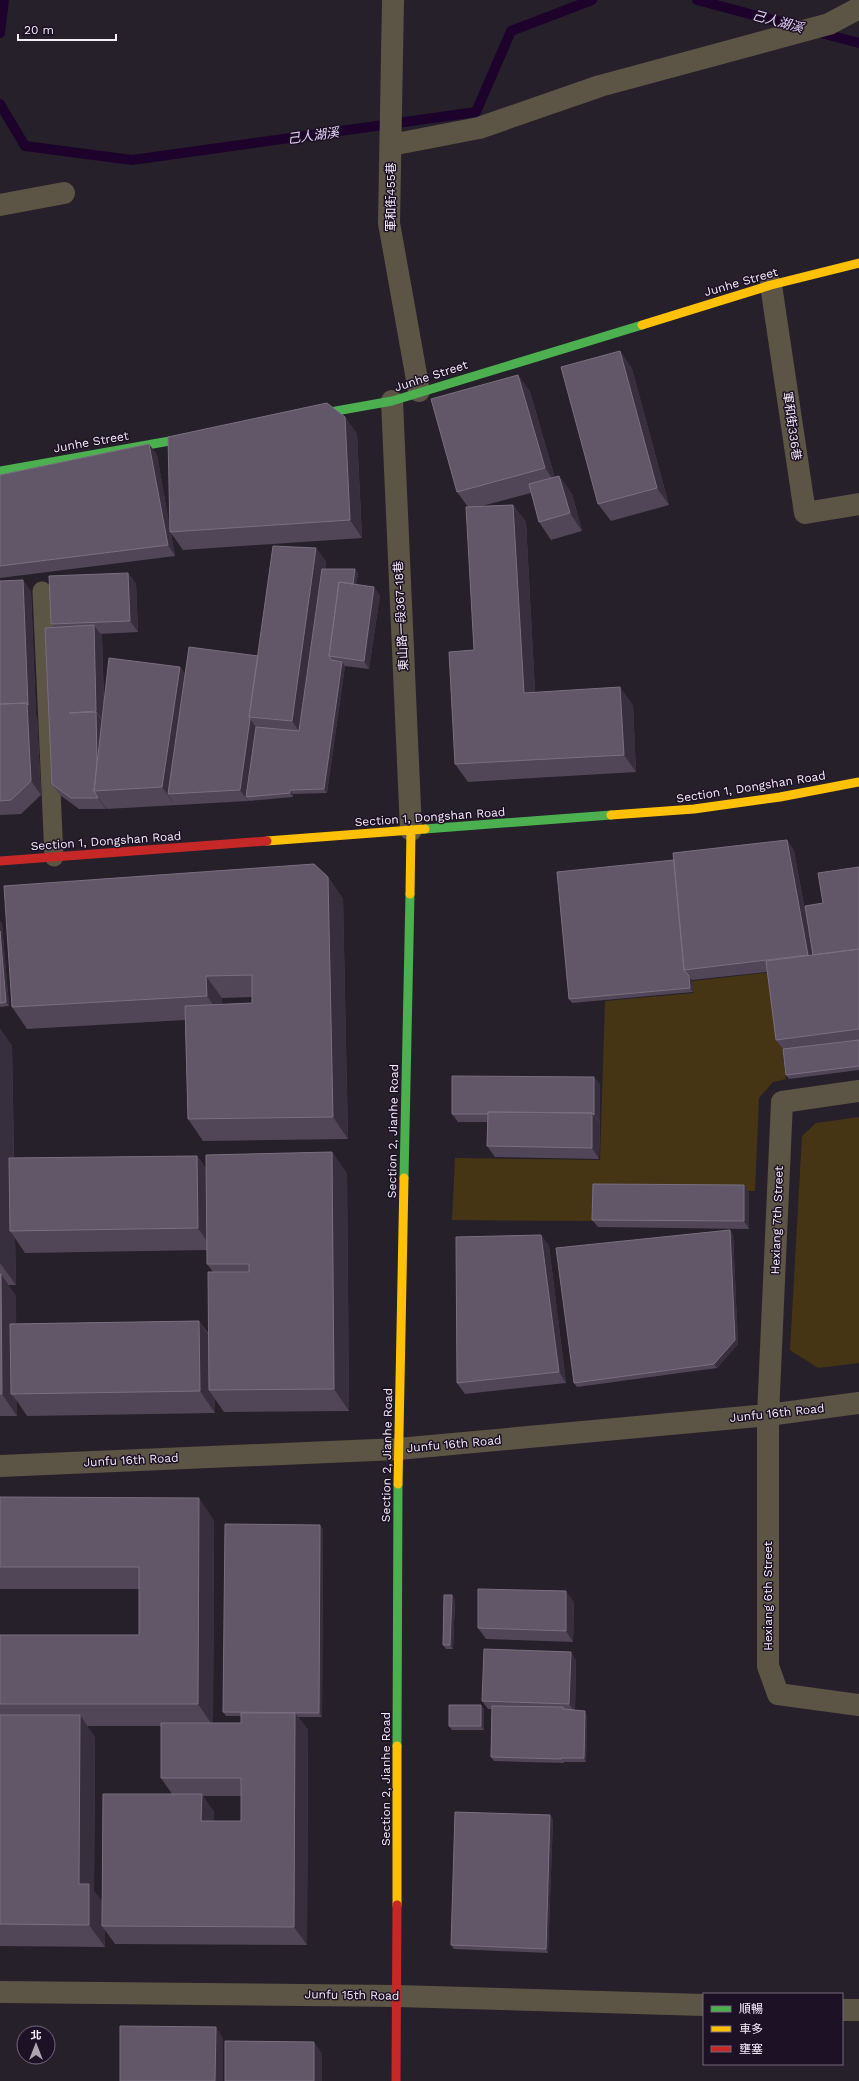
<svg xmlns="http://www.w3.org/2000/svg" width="859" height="2081" font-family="'Work Sans','Noto Sans TC',sans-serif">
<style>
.green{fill:#453515}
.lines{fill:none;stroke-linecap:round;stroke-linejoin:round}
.stream{stroke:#1d032c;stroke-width:10}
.lane{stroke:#5c5445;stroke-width:19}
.street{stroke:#5c5445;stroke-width:22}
.fast{stroke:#4caf50;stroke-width:9}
.slow{stroke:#ffc107;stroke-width:9}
.jam{stroke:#c62828;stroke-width:9}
.wall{fill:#504657;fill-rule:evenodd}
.shaded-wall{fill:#382f3e}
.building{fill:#625769;stroke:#796f80}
.labels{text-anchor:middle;stroke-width:3;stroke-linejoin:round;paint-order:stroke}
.street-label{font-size:12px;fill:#f4ecfa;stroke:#1d1225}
.water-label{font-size:13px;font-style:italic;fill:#e8d2f9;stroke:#1d1225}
</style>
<rect width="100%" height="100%" fill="#26202a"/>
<path class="green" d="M773,972l13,107 -13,3 -14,16 -4,93h-157l-1,30 -145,-1 3,-62 145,2 5,-159 88,-8 -1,-12z
M859,1117v246l-41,5 -28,-18 12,-214 14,-13z"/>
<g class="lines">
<path class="stream" d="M697,0l102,27
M817,32l42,11
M0,33l4,-33
M0,104l25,42 107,14 344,-48 35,-81 81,-31"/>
<path class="lane" d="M42,591l12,266"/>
<path class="street" d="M393,0l-4,223 30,168
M391,145l88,-17 121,-42 229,-62 30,-16
M0,205l64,-12
M771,285l34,228 54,-9
M392,401l19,429
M859,1091l-77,11 -14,313v251l10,28 81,11
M0,1466l398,-17 370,-34 91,-12
M0,1992l397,4 307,9
M842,2010h17"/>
<path class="fast" d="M308,416l84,-15 250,-76
M0,471l198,-35
M425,829l186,-14
M404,1178l6,-284
M397,1746l1,-262"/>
<path class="slow" d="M642,325l129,-40 88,-22
M611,815l83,-6 86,-12 79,-15
M267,841l158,-12
M410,894l1,-64
M398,1484l6,-306
M397,1905v-159"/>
<path class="jam" d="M0,861l267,-20
M396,2081l1,-176"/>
</g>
<path class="wall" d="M620,351l12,18 37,136 -58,16 -13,-17z
M518,375l12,17 25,86 4,-2 13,18 10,37 -31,9 -12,-18 -8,-29 -49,13 31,-1 13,17 9,170 98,13 3,67 -168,10 -13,-18 19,-114 -6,-143 -11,-15z
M345,417l12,17 5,104 -179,12 -12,-17 4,23 -175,22v-103l149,-31 8,11 13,74z
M326,561l-1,8 33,4 -2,11 24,11 -11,74 -24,-3 -18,127 -34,1v3l-44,4 -1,-1v1l-141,8 -1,-1v1h-27l-19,-14 -8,-11 1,-157 -2,-3 77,-51 8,11 2,48 -38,2 2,2 2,68 76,-37 5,7 73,-18z
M0,581l31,10 5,125 1,1 4,78 -20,19 -21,1z
M787,840l7,11 18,98 11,-46 36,-36v203l-70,9 -3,-4 -3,-26 -7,-9 -9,-68 -75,8 1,12 -121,11 -3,-4 105,-139z
M328,877l15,22 5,240 -145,2 -15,-22 -3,-99 -158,9 -15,-22zM252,997v6l-30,1v-6z
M0,921l2,3 7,82 -9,1z
M0,1029l12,17 2,112 183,-2 10,14 125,-18 15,22 2,237 -125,1 -9,-13v14l-188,3 -10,-15v15h-17zM15,1238l10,15 182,-3v14l6,8 -4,62 -10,-13 -183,3v-28l-8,-11h8z
M600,1084v39h-1l1,1 -1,35 -104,-2 -8,-11 1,-24h-30l-6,-8z
M744,1185l5,8v36l-151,-2 -6,-7z
M733,1234l5,110 -21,24 -140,19 -3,-4z
M541,1235l8,11 17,137 -101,11 -8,-11z
M0,1497l214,23 -1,203h28v-7h-15l-3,-4 100,-183 -1,188h-24l10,13 -1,215 -192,-1 -10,-14v17l-105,-1v-311h139v-46h-139zM87,1726h74v52l11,16 -70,108 -8,-11 1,-154zM203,1796h38v25h-27v-9z
M455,1599l-2,50h-7l-3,-4z
M574,1602l-1,40 -87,-3 -8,-11z
M576,1660l-1,50 12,5 -1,47h-22v1l-70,-2 -3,-4 1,-48h-4l-6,-8z
M481,1705l3,4v21h-32l-3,-4z
M553,1819l-5,134 -94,-4 -3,-4z"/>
<path class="shaded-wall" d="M620,351l12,18 37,136 -12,-17z
M518,375l12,17 27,93 -12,-17z
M345,417l12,17 5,104 -12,-18z
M149,444l8,11 18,101 -7,-11z
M559,476l13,18 10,37 -12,-18z
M513,505l13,17 10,188 -12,-17z
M316,548l10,13 -24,174 -10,-14z
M355,569l3,4 -3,18 -2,-4z
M128,573l8,11 2,48 -8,-11z
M23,580l8,11 5,125 -8,-11z
M374,587l6,8 -11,74 -5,-8z
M94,625l8,11 2,86 -8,-11z
M342,662l3,4 -18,127 -3,-4z
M180,667l12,17 -24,110 7,11 -13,-18z
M620,687l13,18 3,67 -12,-17z
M27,703l10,14 4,78 -10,-14z
M96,712l8,11 -6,68z
M250,719l8,11 -12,67 2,4 -8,-11z
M290,790l3,4v3l-3,-4z
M98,797l8,11v1l-8,-11z
M787,840l7,11 21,115 -7,-11z
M328,877l15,22 5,240 -15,-22z
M0,921l2,3 7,82 -3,-4 -6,-71z
M206,976l16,22v20l-15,-22z
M689,976l3,4 1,12 -3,-4z
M0,1029l12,17 3,185h-5l5,7 1,47 -16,-22z
M594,1077l6,7v39l-6,-8z
M592,1113l8,11 -1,35 -7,-11z
M332,1152l15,22 2,237 -15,-22z
M197,1156l15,21 1,73 -15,-22z
M744,1185l5,8v36l-5,-8z
M730,1230l3,4 5,110 -21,24 -3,-4z
M541,1235l8,11 17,137 -7,-11z
M1,1274l15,22 1,98h-6l6,7v15l-15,-22z
M199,1321l15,22 -5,47 6,9v14l-15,-22z
M199,1498l15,22 -1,206 -15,-22z
M320,1525l3,4 -1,188 -3,-4z
M566,1591l8,11 -1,40 -7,-11z
M452,1595l3,4 -2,50 -3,-4z
M571,1652l5,8 -1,52 -6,-8z
M481,1705l3,4v21l-3,-4z
M585,1711l2,4 -1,47 -2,-4z
M295,1713l13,17 -1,215 -13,-18z
M80,1715l15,22 -1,154 11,14 -3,21 3,4v17l-16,-22 -10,-41z
M202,1794l12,18v27l-13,-18z
M550,1815l3,4 -5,134 -2,-4z
M216,2027l7,11v43h-8z
M314,2042l8,11v28h-8z"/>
<path class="building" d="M620,351l37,137 -59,16 -37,-137z
M518,375l27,93 -88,24 -26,-93z
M327,403l18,14 5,103 -180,12 -2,-95z
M149,444l19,101 -168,21v-91z
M559,476l11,37 -31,9 -10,-38z
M513,505l11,188 96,-6 4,68 -169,9 -6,-112 25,-2 -8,-143z
M273,546l43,2 -24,173 -43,-4z
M322,569h33l-2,15 -14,-2 -10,74 2,4 11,2 -18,127 -34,1v3l-44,4 10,-70 43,4z
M128,573l2,48 -79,3 -2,-48z
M23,580l5,125 -1,-2 -27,1v-123z
M339,582l35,5 -10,74 -35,-5z
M94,625l2,86 -27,2 27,-1 1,49 -3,30 4,7h-27l-19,-14 -7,-156z
M189,647l69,9 -9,61 1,2 -10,71 -72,4z
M109,658l71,9 -18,120 -68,4z
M27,703l4,78 -20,19 -11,1v-97z
M787,840l21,115 -124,15 -11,-117z
M674,860l10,110 5,6 1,12 -121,11 -12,-127z
M314,864l14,13 5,240 -145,2 -3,-113 67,-3v-28l-46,1 1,20 -195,11 -8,-121z
M859,867v82l-46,6 -8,-49 18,-3 -5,-30z
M0,931l6,71 -6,1z
M859,949v80l-83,11 -10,-79z
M859,1040v26l-73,9 -3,-26z
M452,1076l142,1v38l-2,-2 -104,-1v2h-36z
M488,1112l104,1v35l-105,-2z
M332,1152l2,237 -125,1 -1,-118h41v-8h-42l-1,-109z
M197,1156l1,72 -188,3 -1,-73z
M593,1184l151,1v36l-152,-1z
M730,1230l5,110 -21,24 -140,19 -18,-135z
M541,1235l18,137 -102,11 -1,-146z
M0,1274h1l1,120h-2z
M199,1321l1,70 -189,3 -1,-70z
M0,1497l199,1 -1,206h-198v-69h139v-68h-139z
M225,1524l95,1 -1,188 -96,-1z
M478,1589l88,2v40l-88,-3z
M444,1595h8l-2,50h-7z
M484,1649l87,3 -2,52 -87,-3z
M449,1705h32v21h-32z
M492,1706l71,1v2l22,2 -1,47h-23v1l-70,-2z
M241,1713h54l-1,214 -192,-1 1,-132h99l-1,27h40v-43h-80v-55h80z
M0,1715h80l-1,169h10v41l-89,-1z
M455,1812l95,3 -4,134 -95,-4z
M120,2026l96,1 -1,54h-95z
M225,2041l89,1v39h-89z"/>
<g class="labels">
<g class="street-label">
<text transform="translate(391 197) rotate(-90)" y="4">軍和街455巷</text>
<text transform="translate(741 282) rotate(-16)" y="4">Junhe Street</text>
<text transform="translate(431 376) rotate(-18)" y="4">Junhe Street</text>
<text transform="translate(792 426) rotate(82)" y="4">軍和街336巷</text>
<text transform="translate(91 442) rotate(-10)" y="4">Junhe Street</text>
<text transform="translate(401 616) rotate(-93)" y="4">東山路一段367-18巷</text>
<text transform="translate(751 787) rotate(-9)" y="4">Section 1, Dongshan Road</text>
<text transform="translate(430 817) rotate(-4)" y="4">Section 1, Dongshan Road</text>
<text transform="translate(106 841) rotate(-4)" y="4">Section 1, Dongshan Road</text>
<text transform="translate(393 1131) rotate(-89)" y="4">Section 2, Jianhe Road</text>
<text transform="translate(777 1220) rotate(-88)" y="4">Hexiang 7th Street</text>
<text transform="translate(777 1413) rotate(-6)" y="4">Junfu 16th Road</text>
<text transform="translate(454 1444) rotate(-5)" y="4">Junfu 16th Road</text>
<text transform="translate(387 1455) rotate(-89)" y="4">Section 2, Jianhe Road</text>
<text transform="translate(131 1460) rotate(-3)" y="4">Junfu 16th Road</text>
<text transform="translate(768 1596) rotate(-90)" y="4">Hexiang 6th Street</text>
<text transform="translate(386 1779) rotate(-90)" y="4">Section 2, Jianhe Road</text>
<text transform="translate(352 1995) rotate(1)" y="4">Junfu 15th Road</text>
</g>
<g class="water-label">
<text transform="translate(778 21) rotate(15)" y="5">己人湖溪</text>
<text transform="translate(313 135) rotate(-8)" y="5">己人湖溪</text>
</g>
</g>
<rect x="703" y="1993" width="140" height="72" fill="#1d1225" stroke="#73697a"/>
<rect x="711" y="2006" width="20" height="6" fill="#4caf50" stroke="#73697a"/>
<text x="739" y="2013" font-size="12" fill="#f4ecfa">順暢</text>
<rect x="711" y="2026" width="20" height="6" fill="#ffc107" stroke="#73697a"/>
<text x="739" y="2033" font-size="12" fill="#f4ecfa">車多</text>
<rect x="711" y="2046" width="20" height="6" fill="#c62828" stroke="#73697a"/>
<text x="739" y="2053" font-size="12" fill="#f4ecfa">壅塞</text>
<g transform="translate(36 2045)"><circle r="19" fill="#1d1225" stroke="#73697a"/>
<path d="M0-3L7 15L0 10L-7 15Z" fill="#aca5b1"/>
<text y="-6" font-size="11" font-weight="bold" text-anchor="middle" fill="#f4ecfa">北</text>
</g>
<path d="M18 34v6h98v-6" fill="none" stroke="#f4ecfa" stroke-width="2"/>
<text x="24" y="34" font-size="12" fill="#f4ecfa" stroke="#1d1225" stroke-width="3" paint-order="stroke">20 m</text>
</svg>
